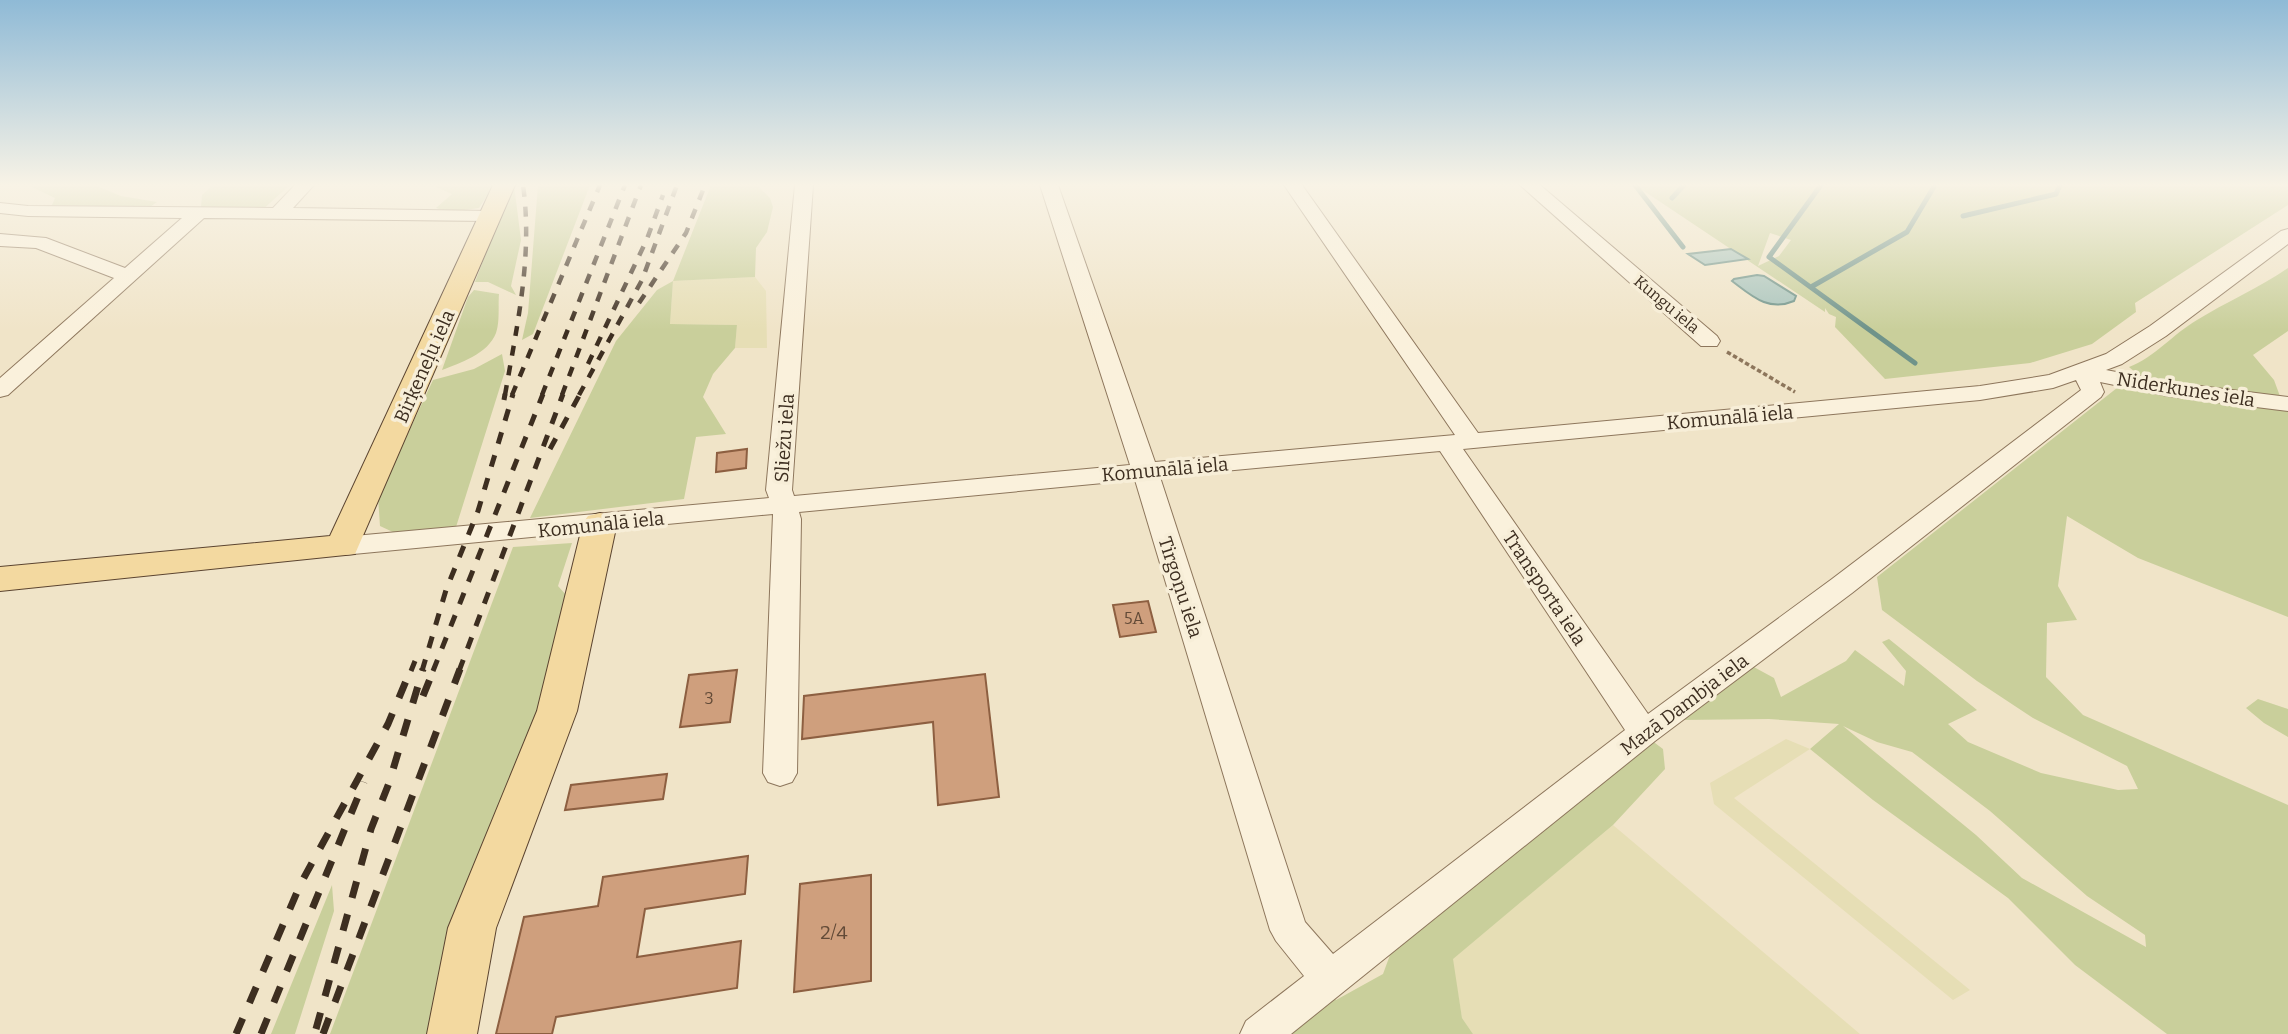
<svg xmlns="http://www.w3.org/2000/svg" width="2288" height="1034" font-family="Bitter,serif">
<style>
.farmland{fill:#e6deb5}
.green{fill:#c9cf9b;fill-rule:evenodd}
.water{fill:#a9c4bc;stroke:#6f938a;stroke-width:2}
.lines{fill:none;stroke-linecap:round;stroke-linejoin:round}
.stream{stroke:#6f938a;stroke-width:5}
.building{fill:#cf9f7d;stroke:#8d5f41;stroke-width:2}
.minor-casing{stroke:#8d765c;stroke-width:2}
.major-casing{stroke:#5b4430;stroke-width:2}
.path{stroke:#8d765c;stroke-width:3.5;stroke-dasharray:4.5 2.5;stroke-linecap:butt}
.minor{fill:#faf1dc;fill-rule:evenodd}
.major{fill:#f3d9a0;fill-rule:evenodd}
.rail-far2{stroke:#3d2e20;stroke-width:4.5;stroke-dasharray:10 10;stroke-linecap:butt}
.rail-far1{stroke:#3d2e20;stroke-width:5;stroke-dasharray:12 12;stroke-linecap:butt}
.rail{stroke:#3d2e20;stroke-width:7;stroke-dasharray:17 17;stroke-linecap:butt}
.labels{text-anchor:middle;stroke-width:7;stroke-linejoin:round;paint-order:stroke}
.far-street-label{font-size:16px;fill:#3d2e20;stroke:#f7eed8}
.number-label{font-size:16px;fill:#624a37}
.street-label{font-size:19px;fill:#3d2e20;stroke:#f7eed8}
.near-number-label{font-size:19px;fill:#624a37}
</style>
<rect width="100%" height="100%" fill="#f0e4c8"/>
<path class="farmland" d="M755,277l11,14 1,57h-32l2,-23 -67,-1 3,-43z
M1786,739l24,10 -76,49 236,192 -17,10 -239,-196 -4,-21z
M1613,825l247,209h-387l-11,-16 -10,-59z"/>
<path class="green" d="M35,185h59l27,11 36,6 -7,5 -98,-2 3,-7 -23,-11z
M213,185h77l-29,26 -60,-4 1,-12z
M438,185h56l-15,23 -29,4 -14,-4 16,-14 -16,-7z
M512,185h2l7,55 -10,46 5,9 -28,-13h-13z
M538,185h52l-57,149 -11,6 6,-27z
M711,185h46l13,13 3,9 -6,25 -11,16 -1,29 -82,4 -3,43 67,1 -2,23 -22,26 -10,23 23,37 -30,3 -12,62 -154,19 86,-177 41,-51 16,-9z
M1635,185h653v20l-153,98 1,9 -44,32 -62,19 -145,16 -50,-52 1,-10 -7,-3 -4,-6v4zM1770,233l21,7 -12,16 -21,10z
M2288,268v63l-35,24 21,25 7,19c-35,-5 -130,-9 -152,-32 26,-10 44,-33 68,-47 29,-18 62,-32 91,-52z
M474,290l25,4c-1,11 1,28 -3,39 -8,21 -36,30 -54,37l26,-73z
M502,354l3,17 -49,156 -61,6 -15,-7 -2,-29 55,-117 41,-11z
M2122,384l166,26v207l-150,-59 -71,-42 -9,70 19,34 -30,3 -1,54 37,38 205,90v229h-121l-92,-69 -67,-67 -135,-98 -63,-51 29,-25 -70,-5 -90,1 73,-54 22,12 7,19 65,-36 9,-11 49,36 2,-15 -24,-29 7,-3 88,71 -29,14 20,18 73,31 77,17 20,-1 -11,-23 -94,-48 -56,-37 -95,-71 -5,-33zM1843,726l34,16 35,10 78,59 97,85 58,39 1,12 -124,-69 -46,-43z
M572,543l-14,43 9,10 -38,148 -97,290h-102l183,-487z
M2258,699l30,10v28l-24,-14 -18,-15z
M1651,740l12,9 2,20 -52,56 -160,134 9,59 11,16h-197l54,-44 6,10 47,-26 7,-19 153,-129z
M332,885l2,26 -39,123h-24z"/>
<path class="water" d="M1731,249l17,10 -43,6 -17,-11z
M1757,275l7,1 32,20 -2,5c-26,11 -42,-5 -62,-20l2,-2z"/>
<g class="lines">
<path class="stream" d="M1635,185l48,62
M1821,185l-52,72 146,106
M1672,198l12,-13
M1963,216l93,-22 4,-9
M1811,287l96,-55 28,-47"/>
</g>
<path class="building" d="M747,449l-1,19 -30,4 1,-19z
M1148,601l8,31 -36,5 -7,-32z
M737,670l-7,52 -50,5 9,-52z
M985,674l14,123 -61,8 -5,-83 -131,17 2,-43z
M667,774l-4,25 -98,11 6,-25z
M748,856l-3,38 -100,15 -8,48 104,-16 -4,47 -181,29 -4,17h-56l28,-117 74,-11 5,-29z
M871,875v106l-77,11 6,-108z"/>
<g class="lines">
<g class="minor-casing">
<path id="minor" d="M295,185h19l-21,23 197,3 9,5 -9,5 -286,-3 -196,177 -8,2v-19l114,-100 -78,-30 -36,-2v-12l46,4 79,30 57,-50 -154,-2 -28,-3v-10l28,3 245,2z
M795,185h18l-21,305 2,6 336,-31 -90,-280h18l97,277 300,-27 -171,-250h18l176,248 502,-47 69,-11 57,-21 44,-28 131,-95 7,-2v15l-122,92 -44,28 -16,6 62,12 120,15v14l-120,-15 -68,-14 4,10 -3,5 -249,196 -197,148 -364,293h-51l6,-13 58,-45 -28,-35 -6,-11 -135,-450 -336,32 2,7 -4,254 -5,9 -12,4 -12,-4 -5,-9 10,-259 -430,41 -10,-3 -4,-6 4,-6 10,-3 426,-39 -3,-8zM2076,380l5,10 -249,189 -184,135 -185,-265 517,-49 73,-12zM1440,451l185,279 -292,224 -28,-32 -145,-445z
M1520,185h20l177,151 3,5 -3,5h-16z"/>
</g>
<g class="major-casing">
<path id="major" d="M493,185h22l-160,369 -355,37v-24l330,-31z
M600,513l12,3 5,7 -40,188 -81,217 -19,106h-50l21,-106 89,-217 46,-188 5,-7z"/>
</g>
<path class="path" d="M1727,352l68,40"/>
<use href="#minor" class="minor"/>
<use href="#major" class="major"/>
<path class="rail-far2" d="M639,303l47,-70 19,-48
M588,364l59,-125 16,-44
M505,395c12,-70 28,-139 18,-210
M512,395l88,-210
M542,395l83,-210
M562,395l79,-210
M579,395l63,-115 35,-95"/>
<path class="rail-far1" d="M504,400l1,-6
M550,449l30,-55
M411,671l4,-10
M422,671l24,-81 32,-79 35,-117
M433,671l110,-277
M459,671l104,-277"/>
<path class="rail" d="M423,696l11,-27
M316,1029l55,-200 18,-46 34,-114
M236,1034l65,-151 87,-159 23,-55
M261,1034l103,-252
M323,1034l137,-365"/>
</g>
<linearGradient id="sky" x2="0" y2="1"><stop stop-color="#8fbad6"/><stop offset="0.56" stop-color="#f8f3e6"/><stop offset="1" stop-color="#f8f3e6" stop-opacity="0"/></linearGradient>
<rect width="2288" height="330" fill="url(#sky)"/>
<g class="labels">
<g class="far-street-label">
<text transform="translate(1667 304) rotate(40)" y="6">Kungu iela</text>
</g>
<g class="number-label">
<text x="1134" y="624">5A</text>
<text x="709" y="704">3</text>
</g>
<g class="street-label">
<text transform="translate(424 366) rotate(-66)" y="7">Birķeneļu iela</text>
<text transform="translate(2186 389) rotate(9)" y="7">Niderkunes iela</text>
<text transform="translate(1730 417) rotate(-5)" y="7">Komunālā iela</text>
<text transform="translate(784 438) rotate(-86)" y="7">Sliežu iela</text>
<text transform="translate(1165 469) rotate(-5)" y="7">Komunālā iela</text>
<text transform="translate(601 524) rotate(-6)" y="7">Komunālā iela</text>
<text transform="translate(1181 587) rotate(72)" y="7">Tirgoņu iela</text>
<text transform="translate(1545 588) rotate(56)" y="7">Transporta iela</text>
<text transform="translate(1684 704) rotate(-37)" y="7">Mazā Dambja iela</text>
</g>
<g class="near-number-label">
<text x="834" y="939">2/4</text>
</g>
</g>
</svg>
